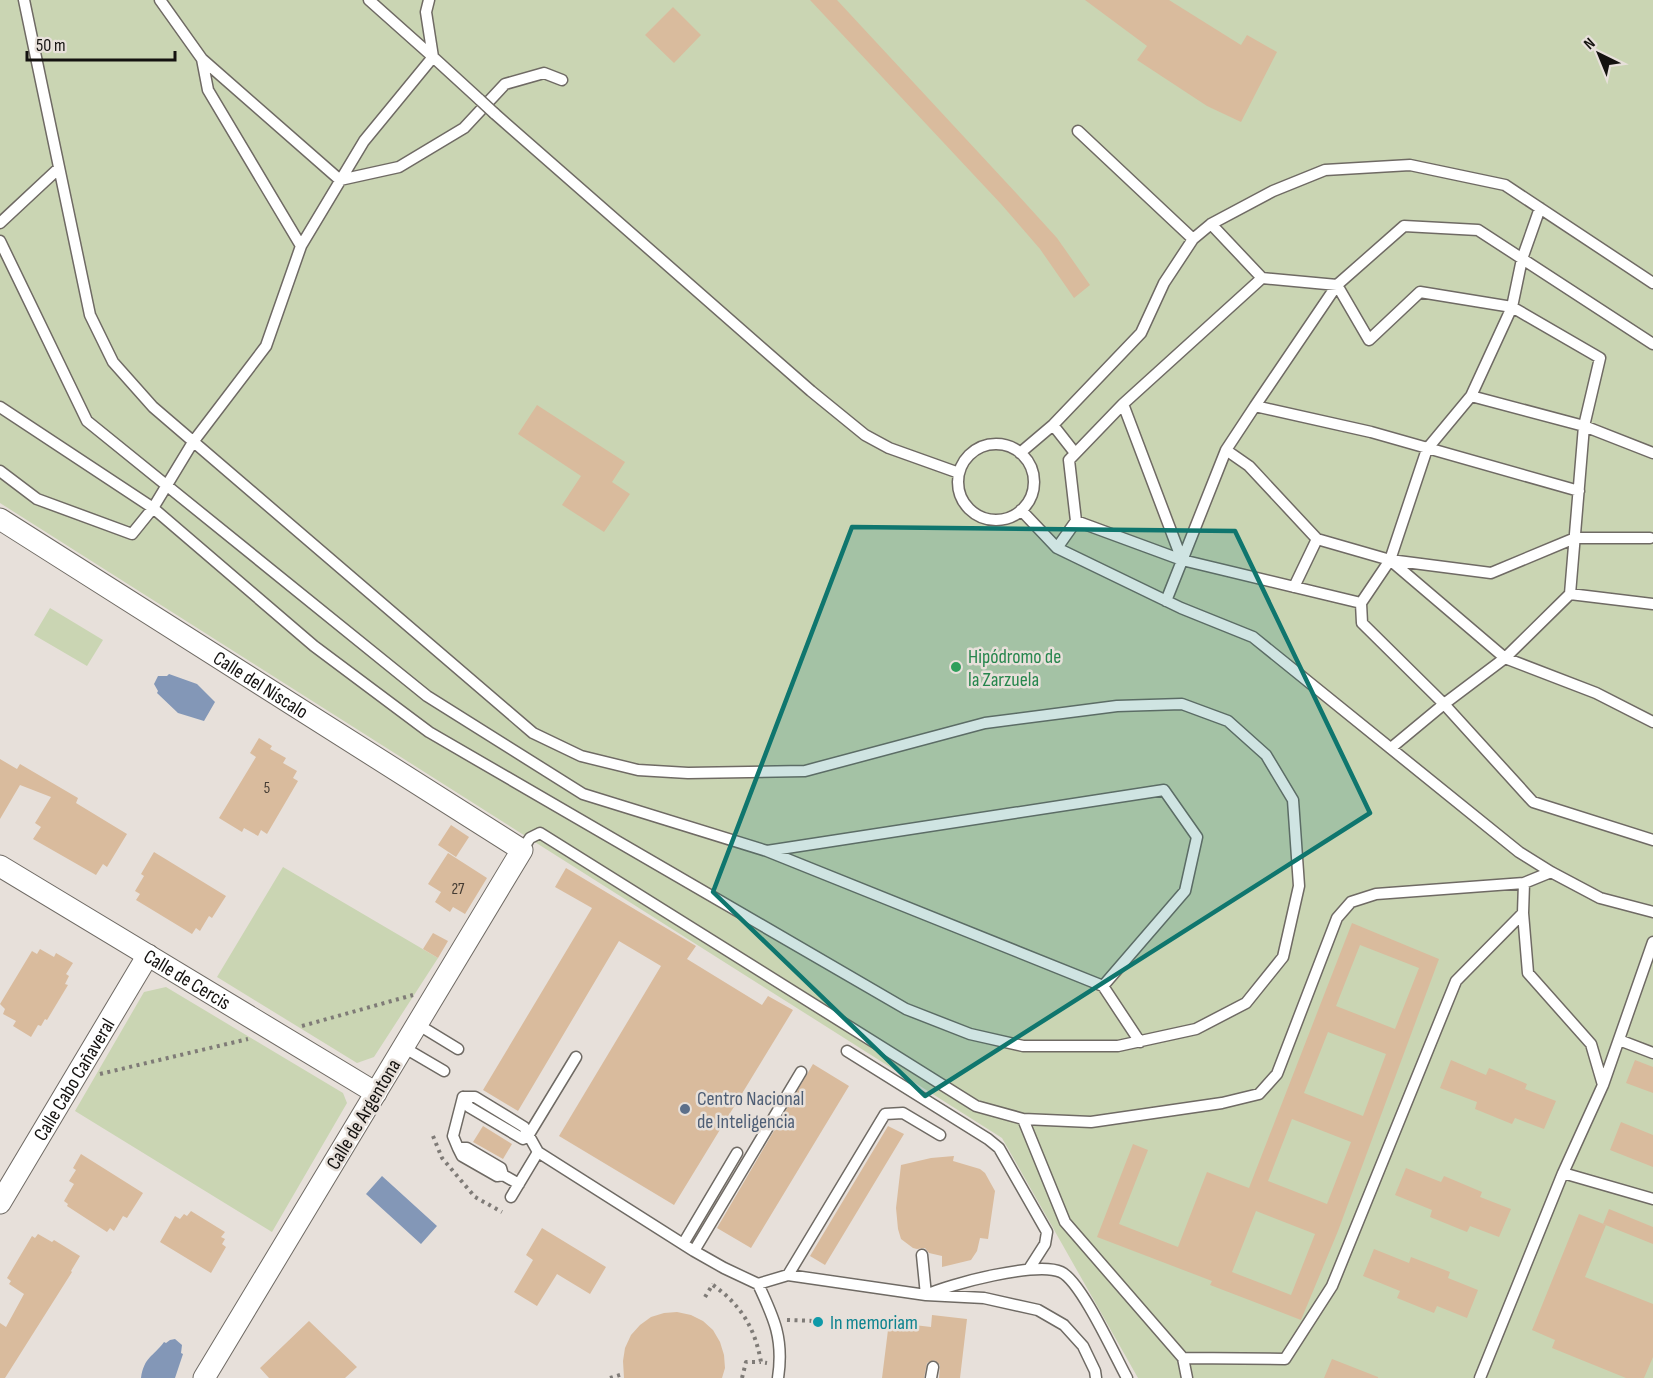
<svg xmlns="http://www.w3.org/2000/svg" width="1653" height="1378" font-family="'Sofia Sans Condensed',sans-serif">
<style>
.green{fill:#cad5b3}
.water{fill:#8397b7}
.building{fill:#d9bb9d;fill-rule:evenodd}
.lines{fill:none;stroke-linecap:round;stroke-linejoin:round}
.service-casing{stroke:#6f6a64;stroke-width:13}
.minor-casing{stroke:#6f6a64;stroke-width:23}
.path{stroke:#7f7b77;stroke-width:4;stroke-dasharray:3 4.5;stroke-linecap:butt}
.service{stroke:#fff;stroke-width:10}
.minor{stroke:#fff;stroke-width:21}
.service-bridge-casing{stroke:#6f6a64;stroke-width:13;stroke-linecap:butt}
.service-bridge{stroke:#fff;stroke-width:10}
.marked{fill:#0f766e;fill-opacity:0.2;stroke:#0f766e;stroke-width:4.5;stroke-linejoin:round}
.leisure-dot{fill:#2e9e5b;stroke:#e7e0da;stroke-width:2}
.service-dot{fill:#5c6f8a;stroke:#e7e0da;stroke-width:2}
.culture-dot{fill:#0f9aa8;stroke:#e7e0da;stroke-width:2}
.labels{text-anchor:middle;stroke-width:5;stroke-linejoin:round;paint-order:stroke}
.number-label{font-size:16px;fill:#453c33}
.leisure-label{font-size:20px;fill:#27864d;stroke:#e7e0da;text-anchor:start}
.street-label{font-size:20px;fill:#141210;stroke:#e7e0da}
.service-label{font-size:20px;fill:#4e5e75;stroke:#e7e0da;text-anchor:start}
.culture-label{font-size:20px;fill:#0d838f;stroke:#e7e0da;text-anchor:start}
</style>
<rect width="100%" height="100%" fill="#e7e0da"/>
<path class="green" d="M0,0h1653v1378h-515l-136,-240 -1002,-635z
M50,608l53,32 -16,26 -53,-31z
M283,867l155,91 -64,99 -17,6 -140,-86z
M166,987l177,106 4,10 -75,129 -197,-121 69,-119z"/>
<path class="water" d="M169,674l28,10 18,18 -11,19 -26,-8 -21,-20 1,-2 -4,-7 4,-8h9z
M382,1176l55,50 -16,18 -55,-50z
M175,1339l7,6 -1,8 2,1 -8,24h-34c3,-21 12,-21 23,-36l2,1 4,-3z"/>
<path class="building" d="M810,0h27l180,194 40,44 33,47 -16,13 -34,-49 -39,-45z
M1085,0h84l72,45 6,-10 30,17 -36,70 -34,-16 -70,-46 10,-14z
M673,7l28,28 -27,28 -29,-28z
M537,405l88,57 -13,20 18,12 -26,38 -42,-27 19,-29 -63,-42z
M259,738l13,8 -2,3 16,9 -3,5 14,8 -4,7 5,3 -31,53 -6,-4 -3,6 -14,-8 -2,4 -23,-14 37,-61 -6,-4z
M0,759l17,10 3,-5 58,34 -2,5 51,31 -20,33 -4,-3 -7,11 -63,-36 8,-12 -6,-4 16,-26 -31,-12 -20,34z
M451,825l18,12 -13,20 -18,-12z
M154,852l72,44 -14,22 -3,-2 -9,15 -4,-3 -4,6 -56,-34 4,-6 -5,-3 9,-15 -3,-2z
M448,853l39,25 -22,36 -12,-7 -3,5 -15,-10 6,-10 -13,-8z
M566,868l130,78 -9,13 75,46 6,-9 25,14 -119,195 -115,-69 102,-170 -42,-25 -101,170 -35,-21 109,-182 -37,-21z
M1352,923l87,36 -101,272 -37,89 -91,-35 2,-4 -115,-44 36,-93 15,6 -29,74 59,23 29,-75 42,16zM1360,945l59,23 -24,61 -59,-23zM1328,1032l58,22 -23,62 -59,-23zM1292,1119l59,23 -24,62 -59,-23zM1256,1211l59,23 -24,61 -59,-23z
M433,933l15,8 -10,17 -15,-9z
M40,949l14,8 2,-4 17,10 -7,11 3,2 -4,8 3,1 -21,35 -2,-1 -4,7 -3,-1 -7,12 -18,-11 3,-5 -13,-7 2,-5 -5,-5 32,-53 5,3z
M1451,1060l35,15 3,-7 38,16 -2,5 31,12 -12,28 -29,-11 -3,6 -37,-15 2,-7 -37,-14z
M1635,1060l18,7v26l-27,-10z
M813,1064l36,22 -98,162 -34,-20z
M1621,1122l32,13v32l-43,-17z
M483,1126l29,18 -9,15 -30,-17z
M888,1126l16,8 -79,131 -15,-9z
M81,1154l62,39 -16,25 -4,-2 -9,15 -4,-3 -3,4 -40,-26 1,-2 -4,-3 10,-17 -5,-3 7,-11 -3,-2z
M954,1156l-1,5 27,8 5,4 10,18 -7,48 -8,-1 -3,13 -6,9 -29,7v-11l-13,-3 -4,-5 -8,1 -4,-1 -12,-9 -3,-10 -2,-21 5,-43 30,-7z
M1406,1168l35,14 3,-6 38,16 -2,5 31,12 -12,28 -29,-11 -3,6 -37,-15 2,-7 -37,-15z
M1609,1209l44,18v17l-50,-20z
M191,1211l34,21 -4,5 4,2 -3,5 4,3 -15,26 -51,-31 15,-26 5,3 4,-5 3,2z
M1579,1214l27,11 -21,52 68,27v53l-9,21h-18l-74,-30 3,-8 -23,-10z
M542,1228l64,39 -16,27 -33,-20 -20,32 -23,-14 19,-32 -7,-5z
M38,1234l14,8 2,-2 26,16 -9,15 1,1 -67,106h-5v-55l6,4 18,-33 -15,-10 2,-3 -4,-3 25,-42 3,2z
M1374,1249l35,14 2,-6 39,15 -2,6 30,12 -11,28 -30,-12 -3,7 -37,-15 3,-7 -37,-15z
M677,1312l14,3 12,6 10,9 7,12 4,13 1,13 -3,10h-98l-1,-17 2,-13 6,-13 9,-10 11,-8 13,-4z
M932,1315l35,4 -7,59h-21l1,-13 -6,-5 -7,3 -3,15h-42l7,-56 42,5z
M309,1321l48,46 -12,11h-76l-9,-10z
M1332,1359l46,18v1h-54z"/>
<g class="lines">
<g class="service-casing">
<path id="service" d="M160,0l42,59 6,31 93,156
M369,0l64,57
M429,0l-3,12 7,45
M202,59l138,121 59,-13 65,-39 41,-44 39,-11 18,7
M494,113l317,278 54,44 24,13 70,25
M1078,131l115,108
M1540,208l-18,51 -10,48 -41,89 113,30 -14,168 83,10
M0,223l59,-55
M1211,224l51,54
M0,241l87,180 340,275 156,98 184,57 397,-61 33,47 -12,54 -82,95 37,56
M1653,344l-175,-114 -74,-4 -67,59 32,55 51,-48 92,15 88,51 -16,68 69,27
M1123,404l-54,56 7,61 106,39
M1255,406l82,-121 -75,-7 -139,126 59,156 179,43
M0,407l153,101 161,138 115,86 477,277 64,25 53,12h95l78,-17 50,-26 37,-46 16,-71 -6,-86 -27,-45 -38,-34 -46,-17 -65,2 -132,17 -180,48 -117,2 -50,-3 -57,-14 -48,-23 -380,-326 -40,-45 -23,-47 -66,-315
M1053,425l22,28
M958 482a38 38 0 1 1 76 0a38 38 0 1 1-76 0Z
M1020,453l33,-28 88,-92 23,-50 29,-44 18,-15 62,-33 52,-21 85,-5 95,20 148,98
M0,471l37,28 95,35 21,-26 40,-66 73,-96 35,-100 63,-105 69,-84 47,43
M1579,491l-208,-59 -116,-26 -29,44 23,16 68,73 73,21 101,13 84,-35h75
M1021,510l36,38 124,60 72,29 266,215 32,20 49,26 53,14
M1057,548l19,-27
M1390,560l115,98 65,-64
M1294,587l23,-48
M1166,601l60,-151
M1653,722l-57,-29 -91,-35 -61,46 89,98 120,38
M1391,748l53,-44 -82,-81 -1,-20 29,-43 37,-111 44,-53
M522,850l8,-12 10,-5 436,273 47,13 68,3 131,-19 37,-9 18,-20 60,-156 14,-16 25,-8 148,-11 27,-11
M767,851l336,135
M417,1024l41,25
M1619,1040l34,13
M403,1047l41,24
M847,1051l141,88 11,9 48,84 -2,12 -16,25
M1603,1085l50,-143
M463,1097h12l49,30 14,25 156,99 30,17 34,16 30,-9 138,20 58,3 54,12 26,15 19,21 12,25 1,7
M463,1097l6,10 54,32 5,-3 48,-79
M463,1097l-10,39 5,12 4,8 35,20 6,-1 16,9
M1023,1119l42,103 118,136 4,20
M458,1148h9l34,20 2,7
M1563,1173l90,26
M511,1197l27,-45
M683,1244l54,-91
M694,1251l107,-179
M922,1255l4,40c24,-11 111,-34 135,-23 20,9 54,84 66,106
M788,1275l97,-161 18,-1 37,22
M758,1284c16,34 26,55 20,94
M1183,1358l102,1 47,-73 124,-305 67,-68
M931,1378l2,-11
M1480,1378l83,-205 40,-88 -12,-41 -63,-71 -5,-60 1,-30"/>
</g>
<g class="minor-casing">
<g id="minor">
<path id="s1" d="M0,519l522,331 -318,528"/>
<path id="s2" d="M0,866l376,227"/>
<path id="s3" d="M0,1203l148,-248"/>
</g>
</g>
<path class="path" d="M302,1026l111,-31
M100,1074l148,-35
M433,1136l9,22 33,39 27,15
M713,1285c28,20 42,43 48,77l6,1
M705,1297l8,-13
M787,1320l29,1
M610,1378l13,-4
M742,1378l4,-16h15"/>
<use href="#service" class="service"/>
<use href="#minor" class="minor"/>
<g class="service-bridge-casing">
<path id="service-bridge" d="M480,100l14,13"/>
</g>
<use href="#service-bridge" class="service-bridge"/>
</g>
<path class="marked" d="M852,527l383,4 135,282 -445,283 -212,-204z"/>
<circle class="leisure-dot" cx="956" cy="667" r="6"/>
<circle class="service-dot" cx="685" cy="1109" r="6"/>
<circle class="culture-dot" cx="818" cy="1322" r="6"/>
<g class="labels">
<g class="number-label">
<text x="267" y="793">5</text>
<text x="458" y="894">27</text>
</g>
<g class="leisure-label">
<text x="968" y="663">Hipódromo de<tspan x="968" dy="23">la Zarzuela</tspan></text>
</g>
<g class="street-label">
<text dy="7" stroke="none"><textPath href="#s1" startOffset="309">Calle del Níscalo</textPath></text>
<text dy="7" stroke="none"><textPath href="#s2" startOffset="219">Calle de Cercis</textPath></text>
<text dy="7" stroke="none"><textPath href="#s3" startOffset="144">Calle Cabo Cañaveral</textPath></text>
<text transform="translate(363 1114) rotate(-59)" y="7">Calle de Argentona</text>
</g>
<g class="service-label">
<text x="697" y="1105">Centro Nacional<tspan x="697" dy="23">de Inteligencia</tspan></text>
</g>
<g class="culture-label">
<text x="830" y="1329">In memoriam</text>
</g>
</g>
<g transform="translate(1599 54) rotate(317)" stroke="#e7e0da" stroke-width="4.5" paint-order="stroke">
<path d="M0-4.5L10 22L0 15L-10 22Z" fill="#141210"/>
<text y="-9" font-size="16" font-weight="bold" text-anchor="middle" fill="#141210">N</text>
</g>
<path d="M27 51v9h148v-9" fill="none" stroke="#141210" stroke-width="3"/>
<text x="36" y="51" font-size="18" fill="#141210" stroke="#e7e0da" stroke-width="4.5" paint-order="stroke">50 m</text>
</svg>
